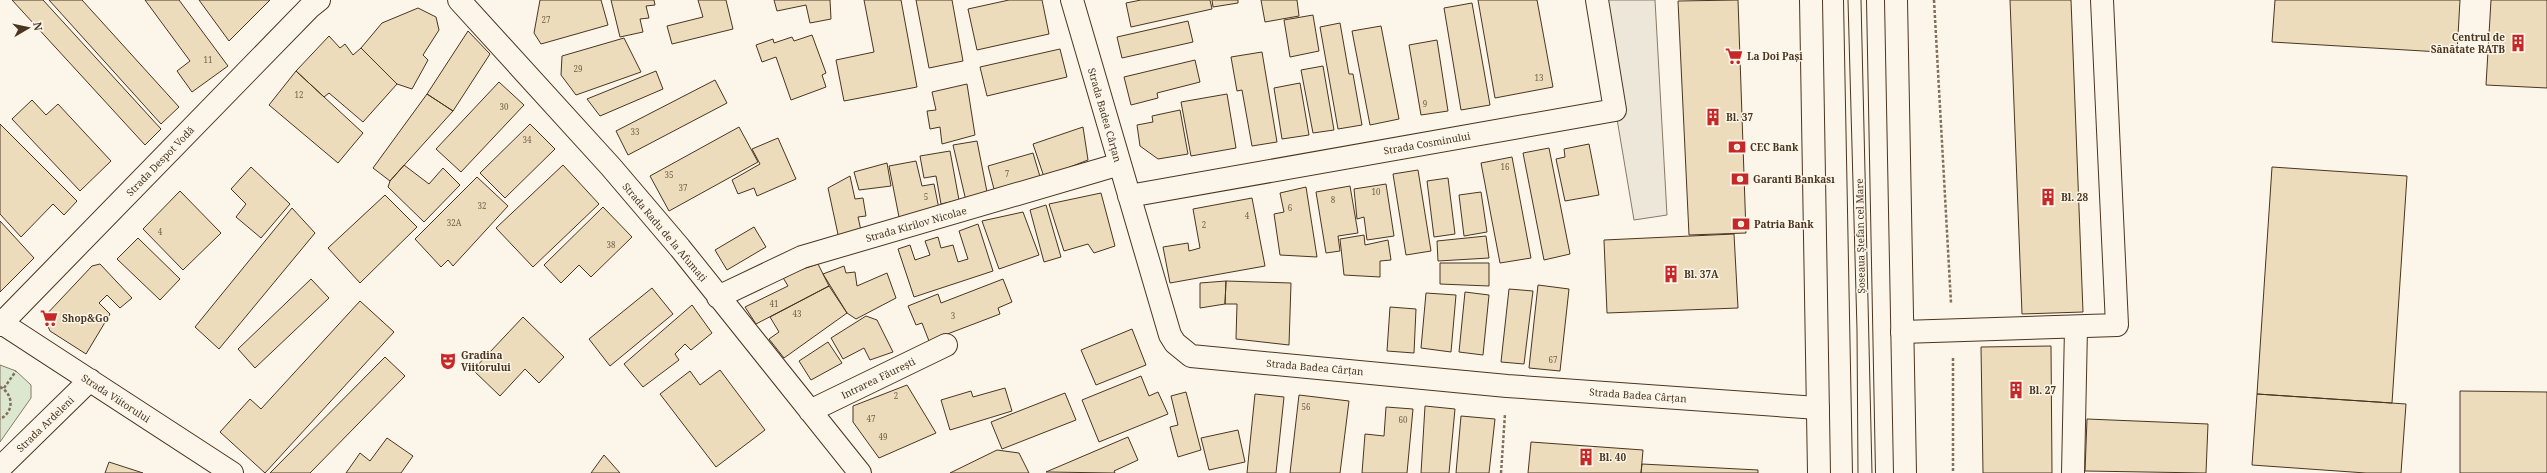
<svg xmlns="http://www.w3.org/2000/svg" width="2547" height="473" font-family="'Noto Serif',serif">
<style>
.green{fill:#dce7d0;stroke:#887966}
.parking{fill:#ede7d9;stroke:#887966}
.building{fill:#ecdcbc;stroke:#4a3520}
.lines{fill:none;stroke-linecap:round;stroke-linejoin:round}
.minor-casing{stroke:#4a3520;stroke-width:24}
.major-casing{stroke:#4a3520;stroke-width:24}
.path{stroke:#7f6f5c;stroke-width:2.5;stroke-dasharray:3 2;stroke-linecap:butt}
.minor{stroke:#fbf6e9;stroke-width:22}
.major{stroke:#fbf6e9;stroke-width:22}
.tram{stroke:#4a3520;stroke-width:1}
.labels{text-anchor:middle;stroke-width:3;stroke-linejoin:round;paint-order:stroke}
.number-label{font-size:8px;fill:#725f47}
.poi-label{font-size:10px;font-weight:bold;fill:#4a3520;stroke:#fbf6e9;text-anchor:start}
.street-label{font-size:10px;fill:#4a3520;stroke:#fbf6e9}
</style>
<rect width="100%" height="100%" fill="#fbf6e9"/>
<path class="green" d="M0,365l16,6 15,14v13l-31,44z"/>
<path class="parking" d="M1597,0h58l12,215 -33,5z"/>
<path class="building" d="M12,0h31l118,129 -16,16z
M49,0h33l97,107 -18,17z
M145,0h34l49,66 -36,26 -15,-21 13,-10z
M199,0h71l-41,41z
M540,0h61l7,25 -67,19 -7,-11z
M611,0h43l1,5 -9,1 3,12 -9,1 3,13 -23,5z
M698,0h28l7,29 -61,15 -5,-18 36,-9z
M774,0h56l1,19 -21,4 -4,-18 -29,6z
M864,0h37l16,87 -73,14 -8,-41 38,-8z
M916,0h36l11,61 -34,7z
M1009,0h33l7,34 -72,16 -9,-41z
M1141,0h69l2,9 -81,18 -5,-24z
M1212,0h26v3l-25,4z
M1261,0h36l2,16 -34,6z
M1478,0h59l16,87 -58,11z
M1738,0l8,233 -57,2 -11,-234z
M2010,0h61l12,312 -61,2z
M2275,0h185l-3,53 -185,-11z
M2491,0h56v88l-61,-3z
M1472,3l18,102 -29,5 -17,-102z
M418,8l18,9 3,13 -16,25 5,5 -16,29 -15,-5 -36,-36 21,-25z
M1313,15l6,36 -29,6 -6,-37z
M1188,21l5,21 -71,16 -5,-21z
M1340,23l9,51h4l9,51 -24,4 -18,-102z
M1381,26l18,93 -29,6 -18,-94z
M468,31l22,23 -37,57 -26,-17z
M812,35l14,38 -4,2 4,12 -35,13 -15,-43 -14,5 -6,-17 17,-6 1,4 18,-6 2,4z
M329,36l11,12 5,-4 8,11 8,-7 36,36 -34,38 -34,-29 -5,4 -28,-26z
M624,38l17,34 -65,23 -15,-20 1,-19z
M1437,40l11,71 -27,4 -12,-70z
M1060,49l7,28 -80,19 -7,-29z
M1262,52l15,90 -25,4 -10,-56 -5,1 -6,-34z
M1195,60l5,22 -43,11 1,5 -27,7 -7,-28z
M1323,66l11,64 -21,3 -12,-63z
M296,71l67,62 -25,30 -69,-58z
M656,71l7,18 -63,27 -13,-17z
M715,80l12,23 -99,52 -12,-24z
M499,82l25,23 -63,67 -25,-23z
M1300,83l9,52 -27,4 -8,-51z
M967,84l8,51 -33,9 -2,-17 -10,2 -3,-18 9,-1 -4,-18z
M427,94l26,17 -63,70 -17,-13z
M1227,94l9,54 -45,8 -10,-54z
M32,100l14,15 12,-11 53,57 -31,30 -68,-72z
M1180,110l8,44 -30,5 -18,-13 -3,-21 16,-3 -1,-6z
M0,124l77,77 -13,14 -11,-11 -32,33 -21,-23z
M530,124l25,25 -50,49 -25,-25z
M739,127l19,35 -89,49 -19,-35z
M1083,127l5,33 -44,17 -11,-33z
M778,138l18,41 -39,17 -3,-8 -16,6 -6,-14 28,-16 -8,-15z
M977,141l11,56 -22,4 -13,-56z
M1589,144l10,51 -34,6 -9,-42 9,-2 -1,-8z
M1549,148l21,106 -26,6 -21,-107z
M950,151l9,49 -18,4 -5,-28 -12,2 -4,-22z
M1033,153l8,27 -46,13 -7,-27z
M1512,157l19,101 -31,5 -19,-100z
M916,161l6,25 12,-2 5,25 -40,8 -10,-51z
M887,163l4,23 -32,4 -5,-18z
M404,165l25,19 14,-16 17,17 -36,37 -36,-35 2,-6z
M563,165l36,39 -66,63 -37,-39z
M251,167l39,37 -29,34 -25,-21 10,-13 -15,-15z
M2272,167l135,9 -15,227 -135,-9z
M1418,170l13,81 -25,4 -13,-81z
M850,176l5,23 8,-1 3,18 -8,1 4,18 -23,4 -11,-51z
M477,177l31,29 -55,60 -5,-6 -7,7 -26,-28z
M1448,178l7,56 -21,3 -7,-56z
M1386,184l8,52 -27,4 -3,-23 -7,2 -3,-30z
M1350,186l8,47 -20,3 2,15 -14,2 -10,-61z
M1306,187l11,70 -37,-2 -6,-41 10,-2 -4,-19z
M180,191l41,42 -38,37 -40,-41z
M1481,192l6,40 -23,4 -5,-41z
M1101,193l14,53 -21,7 -6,-9 -24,7 -15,-47z
M385,195l32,32 -57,56 -32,-35z
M1252,198l13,68 -95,17 -7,-36 25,-4 1,8 11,-3 -7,-39z
M1046,205l15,52 -17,5 -14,-52z
M603,207l29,30 -41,40 -12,-12 -18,18 -17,-18z
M292,208l23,25 -96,116 -24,-22z
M1023,212l16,43 -40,14 -17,-48z
M0,221l34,37 -34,34z
M978,224l15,47 -79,26 -16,-48 12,-4 5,15 15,-5 -5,-14 13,-4 3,11 12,-3 5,17 10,-3 -9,-28z
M754,227l12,20 -39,23 -12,-20z
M1734,234l4,74 -131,5 -3,-73z
M1364,235l1,10 23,-5 3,20 -11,1v16l-36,-2 -4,-36z
M1486,236l3,22 -51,3 -1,-20z
M138,238l42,41 -20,21 -43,-41z
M1440,263h49v23l-49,-2z
M100,264l32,34 -12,10 -13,-13 -8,8 11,11 -24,40 -36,-23 -6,-14 48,-51z
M818,264l11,22 -73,38 -11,-17 43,-21 -6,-10z
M844,266l2,7 9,-1 2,14 30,-13 9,25 -40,21 -9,-6 -24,-39z
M311,279l18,19 -74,70 -17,-19z
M1003,279l9,23 -14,6 2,6 -71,27 -7,-18 -6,2 -8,-19 30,-12 3,9z
M1226,281l-1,23 -25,4v-25z
M1226,281l65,2 -2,62 -53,-6 1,-35h-12z
M1538,285l31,4 -9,82 -31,-3z
M829,286l18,27 -63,45 -15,-19 10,-7 -9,-15z
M652,288l21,26 -63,52 -21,-27z
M1509,289l24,2 -9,73 -23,-2z
M1465,292l24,3 -6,60 -24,-3z
M1426,293l30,2 -5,57 -30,-4z
M360,301l34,31 -129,141 -45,-41 30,-33 11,10z
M692,305l20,28 -21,17 -6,-6 -10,10 4,6 -36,27 -19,-23z
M1390,307l26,2 -2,44 -27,-2z
M866,316l11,4 16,32 -23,8 -6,-12 -21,11 -12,-21z
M523,317l41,40 -25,26 -14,-14 -25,27 -27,-26z
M1132,329l14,36 -50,20 -15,-35z
M828,342l14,21 -31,17 -12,-19z
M2051,346l1,127h-69l-2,-126z
M385,357l20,19 -95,97h-40z
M720,370l45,60 -49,37 -56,-73 30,-23 10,14z
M1141,376l8,20 9,-4 10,22 -69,28 -17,-42z
M907,385l29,48 -57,25 -26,-36v-16z
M1005,388l7,23 -62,19 -9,-30 30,-9 2,6z
M2460,391l87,1v81h-87z
M1186,392l15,58 -23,7 -8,-30 8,-2 -7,-29z
M1065,393l11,27 -74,29 -11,-27z
M1255,394l29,3 -8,76h-29z
M2257,394l149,10 -5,69h-35l-114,-8z
M1299,395l50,6 -9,72h-50z
M1425,406l30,3 -6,64h-28z
M1386,407l27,2 -6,64h-45l3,-39 19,2z
M1461,416l34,3 -6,54h-33z
M2087,419l121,5 -2,49 -121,-2z
M1238,430l7,32 -36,8 -8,-32z
M1128,437l10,23 -24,11 1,2 -69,-1z
M387,438l26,18 -12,17h-55l14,-20 10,8z
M1531,442l112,8 -2,23h-113z
M997,450l22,3 10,20h-79z
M604,455l16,18h-29z
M109,462l34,11h-38z
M1642,464l116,6v3h-117z"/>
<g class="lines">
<g class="minor-casing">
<path id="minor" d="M459,0l152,167 69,81 180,225
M1072,0l98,335 5,8 16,13 316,30 311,22
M1855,0l9,473
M1129,196l486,-86 -18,-110
M718,297l84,-40 318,-93
M0,322l232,151
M0,325l309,-317 10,-8
M1902,332l215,-7 -15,-325
M810,411l136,-66
M0,468l90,-88
M2073,473l3,-145"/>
</g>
<g class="major-casing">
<path id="major" d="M1811,0l8,473
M1896,0l9,473"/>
</g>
<path class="path" d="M1934,0l17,303
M1953,358v115
M0,387c13,6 15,25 0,32
M4,388l12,-17
M1501,473l4,-59"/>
<use href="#minor" class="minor"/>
<use href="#major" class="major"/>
<path class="tram" d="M1848,0l9,330 1,143
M1861,0l11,473"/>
</g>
<defs>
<g id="building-bare" transform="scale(1.38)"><path d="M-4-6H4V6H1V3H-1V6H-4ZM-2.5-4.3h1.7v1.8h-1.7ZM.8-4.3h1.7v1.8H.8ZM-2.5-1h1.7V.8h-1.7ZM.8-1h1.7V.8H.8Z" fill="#c62828" stroke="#fbf6e9" stroke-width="2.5" paint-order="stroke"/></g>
<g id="supermarket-bare" transform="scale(1.38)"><path d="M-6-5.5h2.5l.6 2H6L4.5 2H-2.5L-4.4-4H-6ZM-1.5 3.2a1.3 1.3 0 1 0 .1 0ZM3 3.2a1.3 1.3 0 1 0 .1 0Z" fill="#c62828" stroke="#fbf6e9" stroke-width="2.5" paint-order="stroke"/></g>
<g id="bank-bare" transform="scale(1.38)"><path d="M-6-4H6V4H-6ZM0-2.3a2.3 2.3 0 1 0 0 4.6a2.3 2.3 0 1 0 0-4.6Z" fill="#c62828" stroke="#fbf6e9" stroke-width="2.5" paint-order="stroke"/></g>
<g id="theatre-bare" transform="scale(1.38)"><path d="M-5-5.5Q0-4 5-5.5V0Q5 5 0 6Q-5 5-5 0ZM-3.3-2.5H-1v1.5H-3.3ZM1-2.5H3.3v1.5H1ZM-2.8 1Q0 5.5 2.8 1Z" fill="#c62828" stroke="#fbf6e9" stroke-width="2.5" paint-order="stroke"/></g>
</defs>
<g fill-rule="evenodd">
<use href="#building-bare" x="2518" y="43"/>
<use href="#supermarket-bare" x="1734" y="56"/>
<use href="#building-bare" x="1713" y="117"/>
<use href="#bank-bare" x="1737" y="147"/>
<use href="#bank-bare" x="1740" y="179"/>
<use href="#building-bare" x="2048" y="197"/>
<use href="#bank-bare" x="1741" y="224"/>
<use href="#building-bare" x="1671" y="274"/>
<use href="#supermarket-bare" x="49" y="318"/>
<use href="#theatre-bare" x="448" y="361"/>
<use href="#building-bare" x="2016" y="390"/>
<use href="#building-bare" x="1586" y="457"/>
</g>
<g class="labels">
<g class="number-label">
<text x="546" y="23">27</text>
<text x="208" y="63">11</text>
<text x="578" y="72">29</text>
<text x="1539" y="81">13</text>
<text x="299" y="98">12</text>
<text x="1425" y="107">9</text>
<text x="504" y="110">30</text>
<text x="635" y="135">33</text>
<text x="527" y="143">34</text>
<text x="1505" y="170">16</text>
<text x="1007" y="177">7</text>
<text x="669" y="178">35</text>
<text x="683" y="191">37</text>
<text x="1376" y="195">10</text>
<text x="926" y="200">5</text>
<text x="1333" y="203">8</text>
<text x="482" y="209">32</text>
<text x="1290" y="211">6</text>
<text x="1247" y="219">4</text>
<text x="454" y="226">32A</text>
<text x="1204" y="228">2</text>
<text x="160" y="235">4</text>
<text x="611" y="248">38</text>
<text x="774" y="307">41</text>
<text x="797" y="317">43</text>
<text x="953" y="319">3</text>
<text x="1553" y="363">67</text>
<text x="896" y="399">2</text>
<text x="1306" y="410">56</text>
<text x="871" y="422">47</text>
<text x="1403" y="423">60</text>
<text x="883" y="440">49</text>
</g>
<g class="poi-label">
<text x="2505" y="41" text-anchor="end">Centrul de<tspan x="2505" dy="12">Sănătate RATB</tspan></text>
<text x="1747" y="60">La Doi Pași</text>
<text x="1726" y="121">Bl. 37</text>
<text x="1750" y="151">CEC Bank</text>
<text x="1753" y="183">Garanti Bankası</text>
<text x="2061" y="201">Bl. 28</text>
<text x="1754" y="228">Patria Bank</text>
<text x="1684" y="278">Bl. 37A</text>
<text x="62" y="322">Shop&amp;Go</text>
<text x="461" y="359">Gradina<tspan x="461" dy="12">Viitorului</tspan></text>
<text x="2029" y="394">Bl. 27</text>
<text x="1599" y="461">Bl. 40</text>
</g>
<g class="street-label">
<text transform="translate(1105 115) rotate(74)" y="4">Strada Badea Cârțan</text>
<text transform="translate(1427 143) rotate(-10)" y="4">Strada Cosminului</text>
<text transform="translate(160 161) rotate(-46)" y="4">Strada Despot Vodă</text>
<text transform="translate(916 224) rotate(-16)" y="4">Strada Kirilov Nicolae</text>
<text transform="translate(665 232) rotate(50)" y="4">Strada Radu de la Afumați</text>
<text transform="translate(1860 236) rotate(-91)" y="4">Șoseaua Ștefan cel Mare</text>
<text transform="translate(1315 367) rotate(5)" y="4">Strada Badea Cârțan</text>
<text transform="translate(878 378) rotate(-26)" y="4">Intrarea Făurești</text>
<text transform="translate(1638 395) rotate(4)" y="4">Strada Badea Cârțan</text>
<text transform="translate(116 398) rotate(33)" y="4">Strada Viitorului</text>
<text transform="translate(45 424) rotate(-44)" y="4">Strada Ardeleni</text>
</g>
</g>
<g transform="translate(28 28) rotate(81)" stroke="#fbf6e9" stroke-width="3" paint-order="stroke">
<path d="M0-3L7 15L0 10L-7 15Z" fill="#4a3520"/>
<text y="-6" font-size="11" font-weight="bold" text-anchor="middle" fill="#4a3520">N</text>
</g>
</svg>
